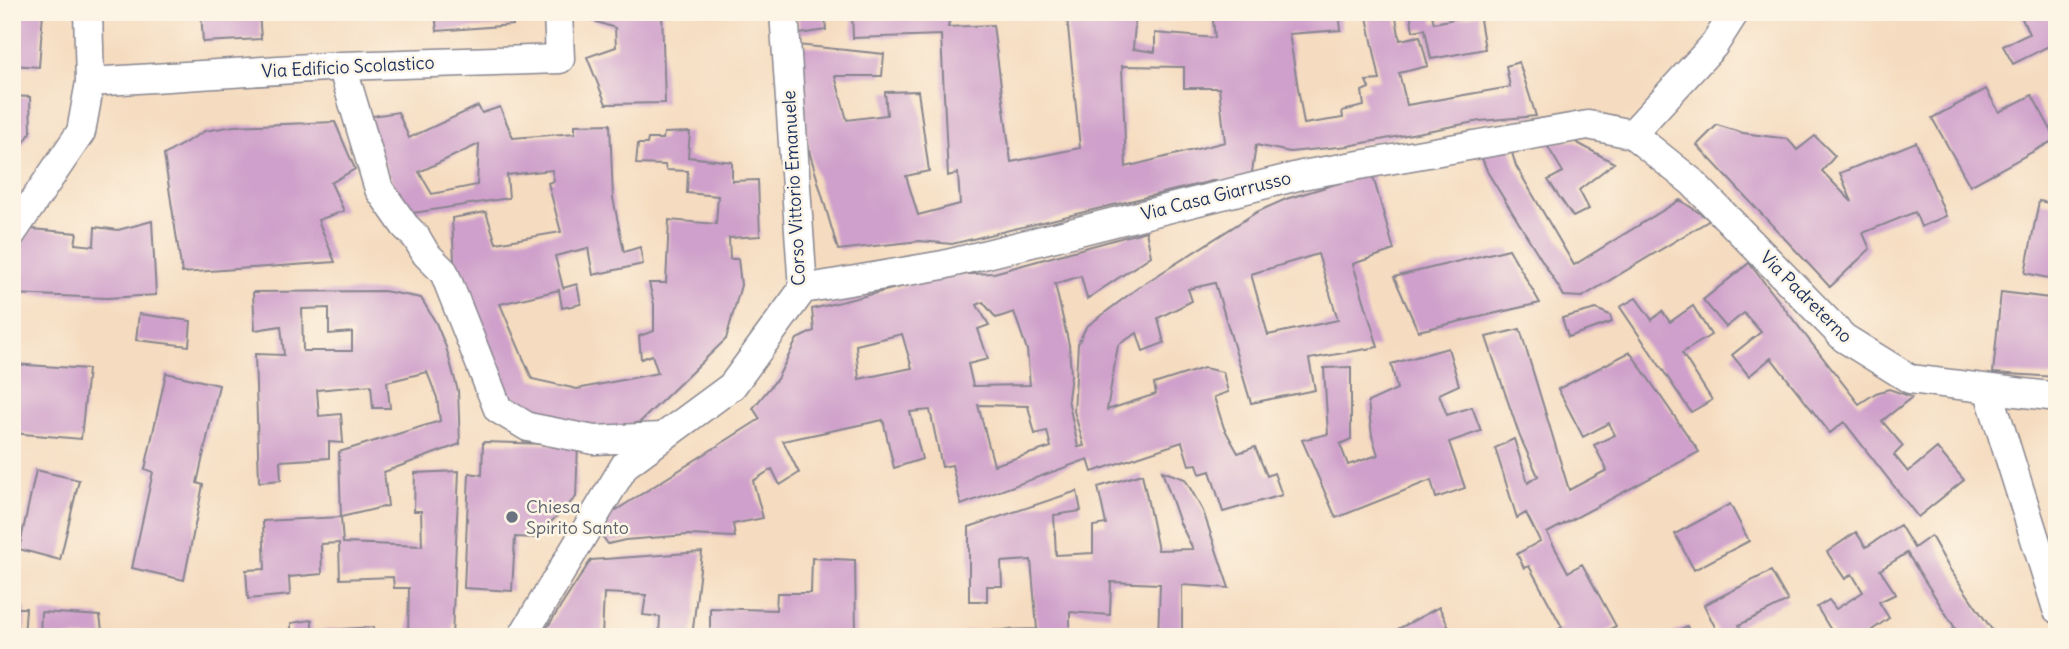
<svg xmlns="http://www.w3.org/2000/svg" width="2069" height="649" font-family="Delius,sans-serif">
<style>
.building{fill:#cfa0cb;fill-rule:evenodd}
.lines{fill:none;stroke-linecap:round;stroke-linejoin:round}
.street-casing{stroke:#88858e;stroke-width:31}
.street{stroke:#fff;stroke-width:28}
.worship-dot{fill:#6b7280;stroke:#fcf5e5;stroke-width:2.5}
.labels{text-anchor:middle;stroke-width:5;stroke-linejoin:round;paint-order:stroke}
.street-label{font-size:18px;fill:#1b2f5e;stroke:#fcf5e5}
.worship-label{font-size:18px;fill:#5b616d;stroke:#fcf5e5;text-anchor:start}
</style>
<rect width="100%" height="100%" fill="#fcf5e5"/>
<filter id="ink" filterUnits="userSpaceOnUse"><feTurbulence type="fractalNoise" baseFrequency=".0143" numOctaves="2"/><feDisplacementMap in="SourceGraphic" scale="14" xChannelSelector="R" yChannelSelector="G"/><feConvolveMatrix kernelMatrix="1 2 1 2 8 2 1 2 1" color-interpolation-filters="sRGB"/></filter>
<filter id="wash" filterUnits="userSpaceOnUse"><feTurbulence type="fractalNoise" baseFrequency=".00686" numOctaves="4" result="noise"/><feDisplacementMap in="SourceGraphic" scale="28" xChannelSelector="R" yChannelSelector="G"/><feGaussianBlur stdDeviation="1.57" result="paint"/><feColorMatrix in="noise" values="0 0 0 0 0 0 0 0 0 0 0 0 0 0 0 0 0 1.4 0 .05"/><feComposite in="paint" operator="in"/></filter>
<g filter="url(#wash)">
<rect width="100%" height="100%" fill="#f5dbbf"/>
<g id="blocks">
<path class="building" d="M12,12h31l-4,55 -27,-2z
M201,12h58l2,27 -58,3z
M435,12h77l1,13 -76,6z
M593,12h69l3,91 -59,1 -19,-47 29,-10 -1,-19 -24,-8z
M798,12h27l1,18 -27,4z
M852,12h99l-3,15 45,-2 18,137 69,-14 -13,-131 10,-1 -1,-4h60l-3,37 22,3v-19l60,5 -3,-26h127l2,18 -52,4 15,90 39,-6 -1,-7 22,-5 -2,-15 7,-3 -3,-7 14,-1 -14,-68h29l5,28 20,-4 8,30 -29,7 8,32 103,-18 -4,-21 13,-4 17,54 -56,5 -132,25 -58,6 -34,-7 -5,34 -39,2 -260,63 -32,-3 -82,9 -28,-96 -5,-27 -7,-82 86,9 -2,22h-47l12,44 40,-5 -2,-23 33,-1 11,80 -23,5 12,39 42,-11 -2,-31 -10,3 -7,-141 -88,3zM1122,66l62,1v21h35l6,54 -99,25z
M1410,12h21l3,11 45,-9 6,35 -54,10 -6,-30 -12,2z
M2019,12h38v30l-44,22 -10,-18 26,-12z
M1986,89l13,23 33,-17 24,44 -86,47 -38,-68z
M12,96l18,1 1,35 -19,29z
M478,106l4,7 18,-6 13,31 62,-5v-8l35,-1 3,74 11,54 16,-5 3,17 -50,11 -5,-27 -33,8 8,32 14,-4 4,20 -19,4 -3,-18 -59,14 32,75 45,10 81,-16 -6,-18 -11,4 -2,-23 15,-5v-27l-5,-21h17l3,-63 47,4 2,-28 -31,-3 1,-22 -22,-1 -1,-5 -29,-1 2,-20h9l1,-5h15l1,-6 26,-1 -2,25 44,5v19l26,-1 2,56 -31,2 1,21h8l3,26 -15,54 -86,83 -40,11 -32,-3 -54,-23 -17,-24 -42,-101 -3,-64 34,-6 10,31 65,-11 -13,-49 6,-2 -2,-11 -45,5 2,23 -102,16 -33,-73 -8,-24 32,-5 11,26zM479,144l-2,41 -45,9 -13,-22z
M335,122l20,47 -24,14 13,28 -26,9 17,42 -153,11 -18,-118 41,-24 29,-5z
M1717,125l26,8 45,6 9,11 18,-14 20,20 -13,15 30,31 -12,-29 76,-31 30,74 -25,11 -6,-15 -52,21 7,16 -40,38 -133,-142z
M1574,141l40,22 -35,27 10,19 -16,8 -25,-37 15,-8 -18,-30z
M1510,146l6,20 58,99 106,-65 30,20 -128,77 -18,-1 -76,-123 -7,-17z
M1372,173l22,77 -41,14 25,83 -69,12 6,31 -64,13 -36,-120 -27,6 4,12 -34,17 6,25 -21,8 -6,-18 -19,12 -11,65 49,-16 -2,-10 50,-16 19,4 5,20 -14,5 10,31 14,25 17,-6 12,29 7,-3 8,22 -59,17 -13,-41 -10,3 -3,-10 -8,1 -7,-23 -90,30 -4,-13 -127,46 -9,-40 -10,2 -12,-57 -20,2 12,47 -28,9 -11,-48 -100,21 16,32 -19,12 -8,-16 -19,12 10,37 -30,6 2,13 -47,-2 -63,5 -17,4 -10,-14 12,-16 150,-95 -7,-11 24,-29 20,-40 17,-8 -2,-22 137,-34 45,-2 152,-42 5,25 -64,43 -6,-23 -26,8 14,61 2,30 -3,24 10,48 6,-1 -10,-35 4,-67 8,-17 53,-40 118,-75 29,-13zM1318,254l20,66 -70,15 -17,-61zM983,302l13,16 18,-6 13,38 3,35 -57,1 -5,-22 20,-5 -10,-30 11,-4 -12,-20zM902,334l10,34 -53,11 -3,-34zM978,405l50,1 7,28 12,-3 4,16 -57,18z
M2056,196h1v84l-32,-7 14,-72 15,3z
M152,221l4,74 -49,3 -95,-4v-36l20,-29 45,4 -2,11 19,2 1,-19 23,3z
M1509,249l31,54 -122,28 -24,-54z
M1749,263l110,141 17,-11 13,-4 23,8 -30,24 21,25 -9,9 14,17 29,-24 27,32 -46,37 -74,-95 -14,11 -59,-75 -22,18 -17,-21 29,-23 -17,-19 -18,14 -23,-27z
M384,291l37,7 15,25 10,24 12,44 2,53 -76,28 4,34 -47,11 -2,-65 101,-31 -3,-23 -10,-26 -40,10 3,26h-17l-2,-23 -54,5 2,26 22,-2 2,29 -14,-1v16l-49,3 1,19 -22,2 -4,-128 29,1 -3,-29 -26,4 -2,-38zM329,308v26l23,-2v19h-49l-1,-42z
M2001,292l56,7v78l-64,-4z
M1636,298l16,22 10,-9 8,11 23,-16 18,29 -29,18 30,47 -21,12 -71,-105z
M1596,309l14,6 2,7 -44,15 -6,-19z
M139,314l52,7 -2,25 -53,-6z
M1520,329l49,161 38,-20 -13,-25 21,-10 -6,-12 -26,14 -25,-48 72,-37 69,100 -152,81 21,39 14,-8 34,62 -20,11h-45l-1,-2 12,-8 -33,-61 -5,2 -7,-14 23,-13 -14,-28 -9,5 -22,-70 19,-9 14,44 10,-7 -18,-39 -34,-100z
M1448,348l11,37 -20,9 8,21 25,-8 9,24 -32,11 16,46 -29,10 -5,-18 -95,38 -34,-78 26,-6 -4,-66 27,-1v72l-11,5 8,21 30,-10 -6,-19 -4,-34 29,-13 -6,-25z
M12,364l76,5 -7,70 -69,-6z
M166,373l53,12 -22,98 6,2 -19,95 -52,-12 21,-96 -8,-3z
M483,442l95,3 -2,52 -41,41 -20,-1 -3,54 -48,-3 5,-115 13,2z
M36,470l43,10 -19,80 -41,-11z
M459,471l-7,166h-44l1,-49h-15l-1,-11 -53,2 -1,-36 -18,1 1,30 -33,3 1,18 -42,4 -2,-29 19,-1 -2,-48 78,-4 2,26 79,3 -1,-35h-7l1,-38z
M1162,471l23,8 18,32 26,77 -47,-3v52h-24l2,-53 -49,-2 -1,33 -40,-3v25h-104v-6l71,-2 -6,-69 -30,2 1,24h-15v15h-18v-74l108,-36 4,20 -27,4 2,40 37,-2v-27l13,-2 -8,-37 44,-13 16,76 35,-1 -13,-26z
M1730,504l19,37 -55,29 -19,-36z
M1900,525l14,23 17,-12 18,32 48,69h-56l14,-9 -48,-75 -27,17 16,24 -17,8 10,16 -27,19h-27l-18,-30 12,-7 7,9 27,-17 -11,-18 -7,5 -18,-27 29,-20 10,15z
M702,552l-10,85h-33l1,-20 -17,-2 3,-20 -42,-2 -2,44h-61l50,-77z
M812,558l43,2 1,77h-146v-29l66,2 1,-17h34z
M1771,571l17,30 -49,24 7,12h-26l-16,-32z
M1439,607l15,30h-71z
M12,608h14l-2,29h-12z
M41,612l59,4 3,21h-63z
M312,620v11l62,-4v10h-83v-14z
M1687,626l5,11h-27z
M205,630v7h-28v-6z"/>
</g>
</g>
<g filter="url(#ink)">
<use href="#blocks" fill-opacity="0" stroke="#88858e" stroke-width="2"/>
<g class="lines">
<g class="street-casing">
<path id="street" d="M342,66l37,123 26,37 11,11 10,17 18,18 54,137 30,18 66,13 68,-3
M90,82l252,-16 218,-7 -2,-47
M1632,134l82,-89 21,-33
M12,233l69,-101 9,-50 -2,-70
M803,289l140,-24 359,-90 286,-50 44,9 60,48 152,156 66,41 147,18
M1988,389l69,220
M522,637l103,-172 107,-79 71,-97 -19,-277"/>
</g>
<use href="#street" class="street"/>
</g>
</g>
<circle class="worship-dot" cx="512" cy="517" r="7"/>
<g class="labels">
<g class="street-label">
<text transform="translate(348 67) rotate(-3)" y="6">Via Edificio Scolastico</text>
<text transform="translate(794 188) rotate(-93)" y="6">Corso Vittorio Emanuele</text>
<text transform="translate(1216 196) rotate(-14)" y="6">Via Casa Giarrusso</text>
<text transform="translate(1806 297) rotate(45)" y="6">Via Padreterno</text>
</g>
<g class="worship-label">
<text x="526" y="513">Chiesa<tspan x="526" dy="21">Spirito Santo</tspan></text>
</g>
</g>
<rect width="2069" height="649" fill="none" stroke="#fcf5e5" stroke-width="42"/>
</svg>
